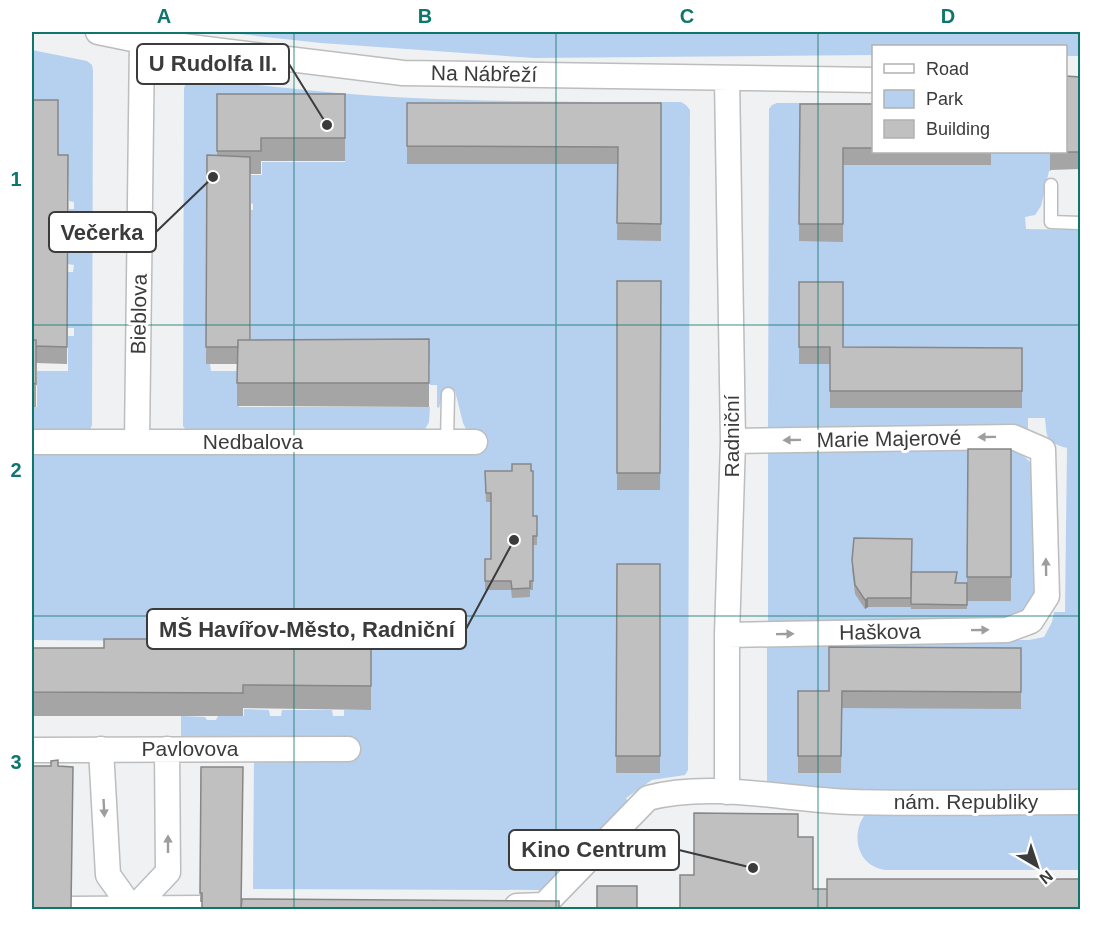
<svg xmlns="http://www.w3.org/2000/svg" width="1112" height="941" font-family="Helvetica,sans-serif">
<style>
.green{fill:#b6d0f0}
.lines{fill:none;stroke-linecap:round;stroke-linejoin:round}
.service-casing{stroke:#bcbdbe;stroke-width:15}
.minor-casing{stroke:#bcbdbe;stroke-width:27}
.service{stroke:#fff;stroke-width:12}
.minor{stroke:#fff;stroke-width:24}
.wall{fill:#a6a5a5}
.shaded-wall{fill:#878686}
.building{fill:#c1c0c0;stroke:#878686;stroke-width:1.5}
.oneway{fill:#9d9d9e}
.grid{fill:none;stroke:#0f766e;stroke-width:1.5;stroke-opacity:0.55}
.labels{text-anchor:middle;stroke-width:6;stroke-linejoin:round;paint-order:stroke}
.street-label{font-size:21px;fill:#3b3b3c;stroke:#fff}
.leader{fill:none;stroke:#3b3b3c;stroke-width:2}
.callout-dot{fill:#3b3b3c;stroke:#fff;stroke-width:2}
.callout{fill:#fff;stroke:#3b3b3c;stroke-width:2}
.callout-label{font-size:22px;text-anchor:middle;font-weight:bold;fill:#3b3b3c}
.neatline{fill:none;stroke:#0f766e;stroke-width:2}
.grid-label{font-size:20px;text-anchor:middle;font-weight:bold;fill:#0f766e}
</style>
<rect width="100%" height="100%" fill="#f0f1f2"/>
<path class="green" d="M221,32h859v24h-14v-10h-192l-1,9 -339,3 -213,-15z
M32,50l55,11 5,4 1,6 -1,354 -2,5 -5,1h-53v-24h5v-36h31v-35h6v-8h-6v-56h5l1,-7 -6,-1 1,-55h5v-7l-5,-1 -1,-28h-10v-55l-26,-1z
M196,78c72,8 144,17 217,20 89,4 179,4 268,4l5,3 4,5 -2,660 -3,5 -33,5 -26,18 4,8 -85,84 -292,-1 1,-132 95,-19h-168v-22l24,1 2,3h9l2,-4h26v-7l25,1 1,6h11l1,-6h50l1,6h11v-6h26v-44l-190,6 1,-31 -149,-1v-191l436,-16 -5,-10 -8,-32h-12l-4,17 -2,-1v-22h-7v-21h-179v-154h2v-6l-2,-1v-28h11v-13h83v-43h-127v54l-12,31 1,160h3l1,7h28v36h191l-1,15 -5,9h-237l-4,-5 1,-338 3,-7z
M777,103h96l1,49h177v19h-2l-8,35 -6,9 -10,2 1,12 54,1v561l-313,-1v-151l262,1 15,-3 8,-15 2,-10h11l2,-164c-22,-6 -20,-10 -22,-30h-17v14h-260l1,-323 3,-4z
M768,446l239,1 14,6 11,11 5,132 -21,24 -248,4z
M1080,804v66h-194c-30,-3 -37,-39 -18,-59z"/>
<g class="lines">
<g class="service-casing">
<path id="service" d="M1051,185v37l29,1
M447,442l1,-48"/>
</g>
<g class="minor-casing">
<path id="minor" d="M98,32l44,9 261,32 471,7
M727,79l6,362 -6,194v157
M32,442h443
M137,442l5,-401
M727,635l280,-5 24,-9 16,-25 -4,-146 -30,-13 -280,4
M101,749l7,126 25,35
M32,750l316,-1
M517,906l27,-1 104,-107c64,-17 139,2 204,4 76,2 152,0 228,0
M71,909l131,-1
M133,909l35,-37 -1,-123"/>
</g>
<use href="#service" class="service"/>
<use href="#minor" class="minor"/>
</g>
<path class="wall" d="M1080,77v138v-46l-30,1v-18z
M217,94h128v67h-84v13h-11v166l179,-1v68l-192,-1v-42h-31l1,-209 10,1z
M32,100l26,55h10l-1,209 -31,-1v44h-4z
M407,103h254v138l-44,-1 1,-76h-211z
M800,104h73v48h118v13h-148v77l-44,-1z
M617,281h44l-1,209h-43z
M799,282l44,65 179,1v60h-192v-44h-31z
M968,449h43v152h-44v-5v13h-56v-37l46,4 -1,7h11z
M485,471l48,45h4v29h-4v45h-3v7l-18,1 -1,-8h-26v-31h6v-57h-5z
M912,539l-1,68h-43l-3,2 -10,-15 -3,-25v-9z
M617,564h43v209h-44z
M371,642v68l-128,-2v8h-211v-68h210z
M1021,648v61l-179,-1 -1,65h-43v-82h31z
M201,767l1,135h-2z"/>
<path class="shaded-wall" d="M868,598v9l-3,2v-9z"/>
<path class="building" d="M1065,76l15,1v75h-30h15z
M217,94h128v44h-84v13h-44z
M32,100h26v55h10l-1,192 -31,-1v-6h-4z
M407,103h254v121l-44,-1 1,-76 -211,-1z
M800,104h73v44h-30v76h-44z
M207,155l43,2v183h-12v7h-32z
M617,281h44l-1,192h-43z
M799,282h44v65l179,1v43h-192v-44h-31z
M429,339v44h-192l1,-43z
M32,340h4v44l-4,-1z
M968,449h43v128h-44z
M512,464h19v7h2v45h4v20h-4v45h-3v7l-18,1 -1,-8h-26v-22h6v-66h-5l-1,-22h27z
M854,538l58,1 -1,59h-43l-3,2 -10,-15 -3,-25z
M617,564h43v192h-44z
M911,572h46l-2,11h12v22l-56,-1z
M104,639h65v9h73v-6h129v44l-128,-1v8l-211,-1v-44h72z
M829,647l192,1v44l-179,-1 -1,65h-43v-65h31z
M58,760v6l15,1 -2,142h-39v-143h19v-5z
M201,767h42l-2,142h-39v-16h-2z
M694,813l104,1v23h15v52h14v20h-147v-34h14z
M827,879h253v30h-253z
M597,886h40v23h-40z
M242,899l317,2v8h-318z"/>
<defs><path id="oneway-solid" d="M-6-.8H1V-3.2L6.5 0L1 3.2V.8H-6Z" transform="scale(1.5)"/></defs>
<g class="oneway">
<use href="#oneway-solid" transform="translate(987 437) rotate(179)"/>
<use href="#oneway-solid" transform="translate(792 440) rotate(179)"/>
<use href="#oneway-solid" transform="translate(1046 567) rotate(-91)"/>
<use href="#oneway-solid" transform="translate(980 630) rotate(-1)"/>
<use href="#oneway-solid" transform="translate(785 634) rotate(-1)"/>
<use href="#oneway-solid" transform="translate(104 808) rotate(87)"/>
<use href="#oneway-solid" transform="translate(168 844) rotate(-90)"/>
</g>
<path class="grid" d="M294,32v878M556,32v878M818,32v878M32,325h1048M32,616h1048"/>
<g class="labels">
<g class="street-label">
<text transform="translate(484 74) rotate(1)" y="7">Na Nábřeží</text>
<text transform="translate(139 314) rotate(-89)" y="7">Bieblova</text>
<text transform="translate(732 436) rotate(-90)" y="7">Radniční</text>
<text transform="translate(889 439) rotate(-1)" y="7">Marie Majerové</text>
<text x="253" y="449">Nedbalova</text>
<text transform="translate(880 632) rotate(-1)" y="7">Haškova</text>
<text x="190" y="756">Pavlovova</text>
<text x="966" y="809">nám. Republiky</text>
</g>
</g>
<path class="leader" d="M327 125L289 64M213 177L156 232M514 540L466 629M753 868L679 850"/>
<g class="callout-dot">
<circle cx="327" cy="125" r="6"/>
<circle cx="213" cy="177" r="6"/>
<circle cx="514" cy="540" r="6"/>
<circle cx="753" cy="868" r="6"/>
</g>
<g class="callout">
<rect x="137" y="44" width="152" height="40" rx="6"/>
<rect x="49" y="212" width="107" height="40" rx="6"/>
<rect x="147" y="609" width="319" height="40" rx="6"/>
<rect x="509" y="830" width="170" height="40" rx="6"/>
</g>
<g class="callout-label">
<text x="213" y="71">U Rudolfa II.</text>
<text x="102" y="240">Večerka</text>
<text x="307" y="637">MŠ Havířov-Město, Radniční</text>
<text x="594" y="857">Kino Centrum</text>
</g>
<rect width="1112" height="941" fill="none" stroke="#ffffff" stroke-width="66"/>
<rect x="872" y="45" width="195" height="108" fill="#ffffff" stroke="#b1b1b1" stroke-width="1.5"/>
<rect x="884" y="64" width="30" height="9" fill="#ffffff" stroke="#b1b1b1" stroke-width="1.5"/>
<text x="926" y="75" font-size="18" fill="#3b3b3c">Road</text>
<rect x="884" y="90" width="30" height="18" fill="#b6d0f0" stroke="#b1b1b1" stroke-width="1.5"/>
<text x="926" y="105" font-size="18" fill="#3b3b3c">Park</text>
<rect x="884" y="120" width="30" height="18" fill="#c1c0c0" stroke="#b1b1b1" stroke-width="1.5"/>
<text x="926" y="135" font-size="18" fill="#3b3b3c">Building</text>
<g transform="translate(1037 866) rotate(141)" stroke="#ffffff" stroke-width="4.5" paint-order="stroke">
<path d="M0-4.5L10 22L0 15L-10 22Z" fill="#3b3b3c"/>
<text y="-9" font-size="16" font-weight="bold" text-anchor="middle" fill="#3b3b3c">N</text>
</g>
<rect x="33" y="33" width="1046" height="875" class="neatline"/>
<g class="grid-label">
<text x="164" y="23">A</text>
<text x="425" y="23">B</text>
<text x="687" y="23">C</text>
<text x="948" y="23">D</text>
<text x="16" y="186">1</text>
<text x="16" y="477">2</text>
<text x="16" y="769">3</text>
</g>
</svg>
